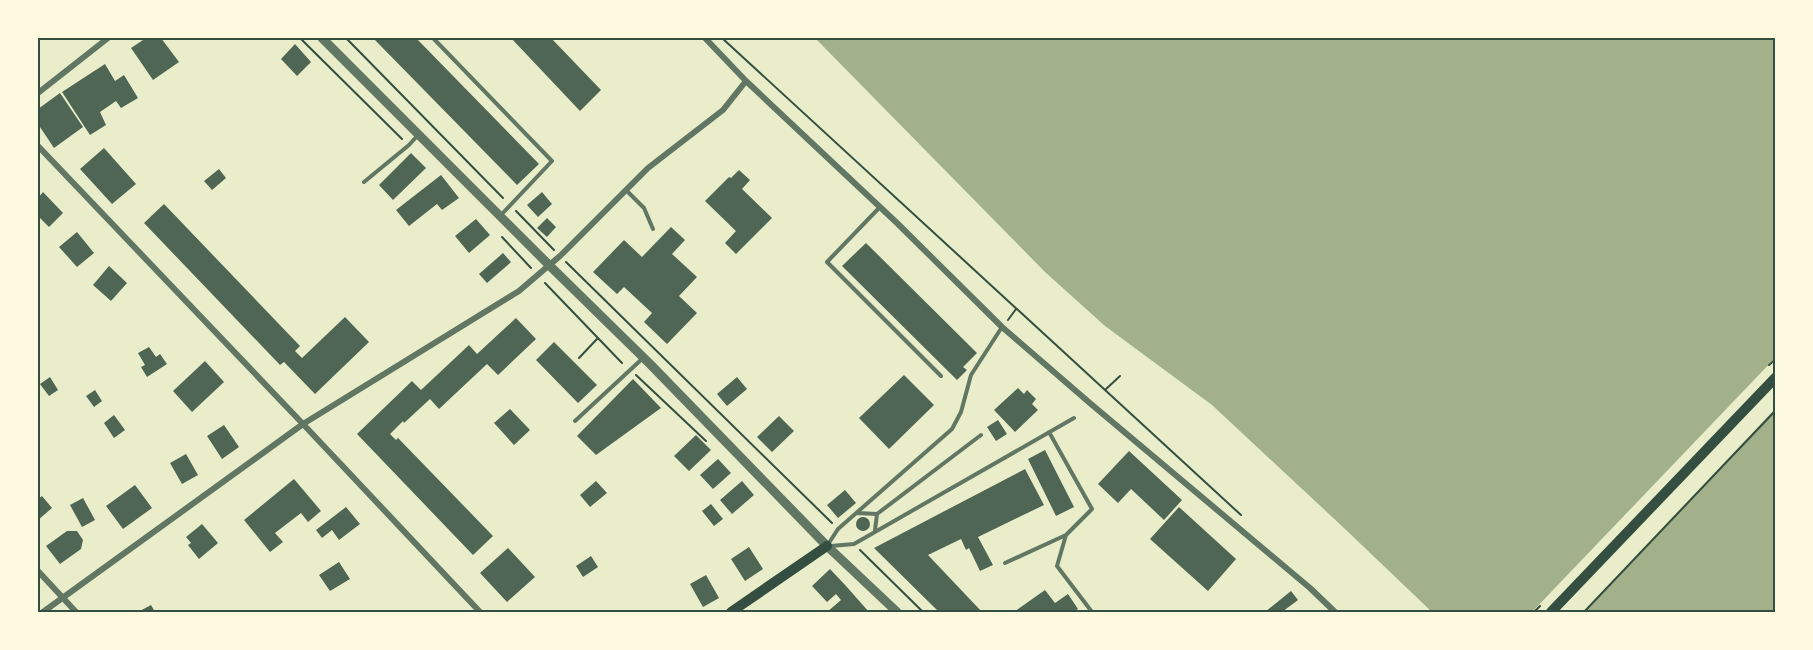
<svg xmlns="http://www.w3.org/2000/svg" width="1813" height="650" font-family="Raleway,sans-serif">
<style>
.water{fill:#a3b18a}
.pier{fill:#e9edc9}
.building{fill:#4f6655}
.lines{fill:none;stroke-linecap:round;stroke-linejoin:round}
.path{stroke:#344e41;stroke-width:2}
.service{stroke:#617663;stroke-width:4}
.minor{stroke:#617663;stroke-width:6}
.tertiary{stroke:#617663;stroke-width:9}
.secondary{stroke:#344e41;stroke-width:10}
.neatline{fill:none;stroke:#344e41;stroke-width:2}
</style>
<rect width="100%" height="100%" fill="#e9edc9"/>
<path class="water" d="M815,38h960v574h-343l-88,-84 -132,-123 -107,-79 -60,-54z"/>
<path class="pier" d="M1775,358v51l-192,203h-51z"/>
<path class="building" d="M146,38h15l18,24 -26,18 -22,-32z
M373,38h43l123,126 -22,21z
M511,38h40l50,52 -21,21z
M295,44l16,18 -14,14 -16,-17z
M105,64l10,17 9,-6 14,23 -17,10 -5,-7 -16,11 6,13 -16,10 -28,-43z
M60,93l23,34 -29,21 -16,-24v-15z
M104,148l32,36 -24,20 -32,-35z
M411,153l15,15 -33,32 -14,-15z
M219,169l7,9 -14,12 -8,-9z
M739,170l11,10 -8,9 30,29 -36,36 -11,-11 11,-12 -31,-30 24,-24 2,1z
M441,175l18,23 -17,12 -5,-6 -28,22 -13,-16z
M43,192l20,21 -14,14 -11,-11v-18z
M542,192l10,12 -14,13 -11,-12z
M164,204l136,142 -5,5 7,7 43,-41 24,25 -54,52 -31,-32 -4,3 -136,-142z
M547,218l9,9 -9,10 -10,-9z
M476,219l14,16 -21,18 -14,-17z
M671,227l14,13 -13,14 25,23 -18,19 18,17 -30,31 -23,-22 8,-9 -28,-26 -7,7 -24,-22 31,-32 18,17z
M77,232l17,21 -17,14 -18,-20z
M866,243l111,110 -14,14 4,3 -10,10 -115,-114z
M503,253l8,9 -24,21 -8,-9z
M109,266l18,17 -16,18 -18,-16z
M516,318l20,21 -38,36 -11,-11 -48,45 -9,-10 -26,24 -1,-2 -13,13 6,6 2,-2 95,98 -20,19 -116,-121 55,-53 9,9 48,-45 8,9z
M554,342l43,43 -19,18 -42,-43z
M149,347l7,10 4,-3 7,10 -20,13 -6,-10 4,-2 -7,-12z
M205,361l19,21 -32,30 -19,-21z
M904,375l30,30 -45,44 -30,-31z
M50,377l8,13 -9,6 -9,-12z
M737,377l10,12 -20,17 -10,-12z
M633,379l28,29 -65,47 -19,-19z
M1018,388l6,6 3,-4 9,9 -4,5 6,6 -23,22 -21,-22z
M95,390l7,11 -8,6 -8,-11z
M510,409l20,21 -16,15 -20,-22z
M114,415l11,15 -11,8 -10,-15z
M779,416l15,15 -22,21 -15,-15z
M998,420l9,14 -11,7 -9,-14z
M224,425l15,22 -17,12 -15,-23z
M696,435l15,15 -22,21 -15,-15z
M1045,450l29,57 -18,9 -28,-57z
M1129,451l53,49 -18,20 -33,-31 -13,14 -20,-19z
M186,454l12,21 -16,9 -12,-21z
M718,459l13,14 -18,16 -13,-14z
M1025,469l19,36 -66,32 15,28 -13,6 -11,-23 -3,2 -5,-11 -33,16 54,57h-43l-65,-64z
M294,479l27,32 -13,11 -7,-9 -26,20 8,9 -13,10 -26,-32z
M596,481l11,12 -17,14 -10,-12z
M742,481l12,14 -22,19 -12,-14z
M135,485l17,23 -29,21 -17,-23z
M845,490l11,13 -18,15 -11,-13z
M42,496l10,12 -14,12v-21z
M83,498l12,22 -13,7 -12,-22z
M711,504l12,15 -9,7 -12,-15z
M346,507l14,17 -21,16 -7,-10 -10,8 -6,-8z
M1179,507l57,52 -28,32 -58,-52z
M856 524a7 7 0 1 1 14 0a7 7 0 1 1-14 0Z
M202,524l16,19 -19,16 -11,-14 3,-2 -5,-6z
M67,531h10l6,9 -2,9 -21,15 -14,-18z
M749,547l14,22 -18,12 -14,-22z
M508,548l27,29 -28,25 -27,-29z
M591,556l7,11 -15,10 -7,-11z
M339,562l11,17 -20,12 -11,-16z
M830,569l16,17 23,26h-42l14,-12 -5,-6 -9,8 -15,-16z
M706,575l13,23 -16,9 -13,-23z
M1045,590l10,13 13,-9 10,15 -5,3h-13l-2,-2 -4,2h-40z
M1291,591l7,9 -16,12h-17z
M151,605l4,7h-17z"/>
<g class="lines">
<path class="path" d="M300,38l102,101
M346,38l157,160
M722,38l519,477
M516,211l38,39
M502,237l29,31
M566,262l266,261
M545,283l77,80
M1008,320l8,-11
M579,358l18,-19
M1769,365l7,-6
M636,375l70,66
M1105,390l15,-14
M860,550l63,62
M1534,612l6,-6
M1584,612l192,-202"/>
<path class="service" d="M433,38l119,123 -51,54
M364,182l45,-37 9,-10
M626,190l18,18 9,21
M880,207l-53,55 114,114
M575,421l68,-63
M1049,432l43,77 -26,26 -9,31 35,46
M857,513l20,1
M875,530l2,-16 104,-79
M827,546l11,-17 114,-100 9,-17 10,-37 31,-48
M831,546l23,-2 220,-126
M1005,563l61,-28"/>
<path class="minor" d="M705,38l41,43 151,142 105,104 89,77 219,184 25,24
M38,93l70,-55
M38,146l265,278 177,188
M38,571l38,41
M43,612l260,-188 216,-133 41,-35 88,-88 75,-58 23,-29"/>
<path class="tertiary" d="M322,38l228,228 100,98 177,182 70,66"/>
<path class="secondary" d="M731,612l96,-66
M1551,612l225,-235"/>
</g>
<rect width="1813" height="650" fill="none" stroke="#fefae0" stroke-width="78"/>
<rect x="39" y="39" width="1735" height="572" class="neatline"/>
</svg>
